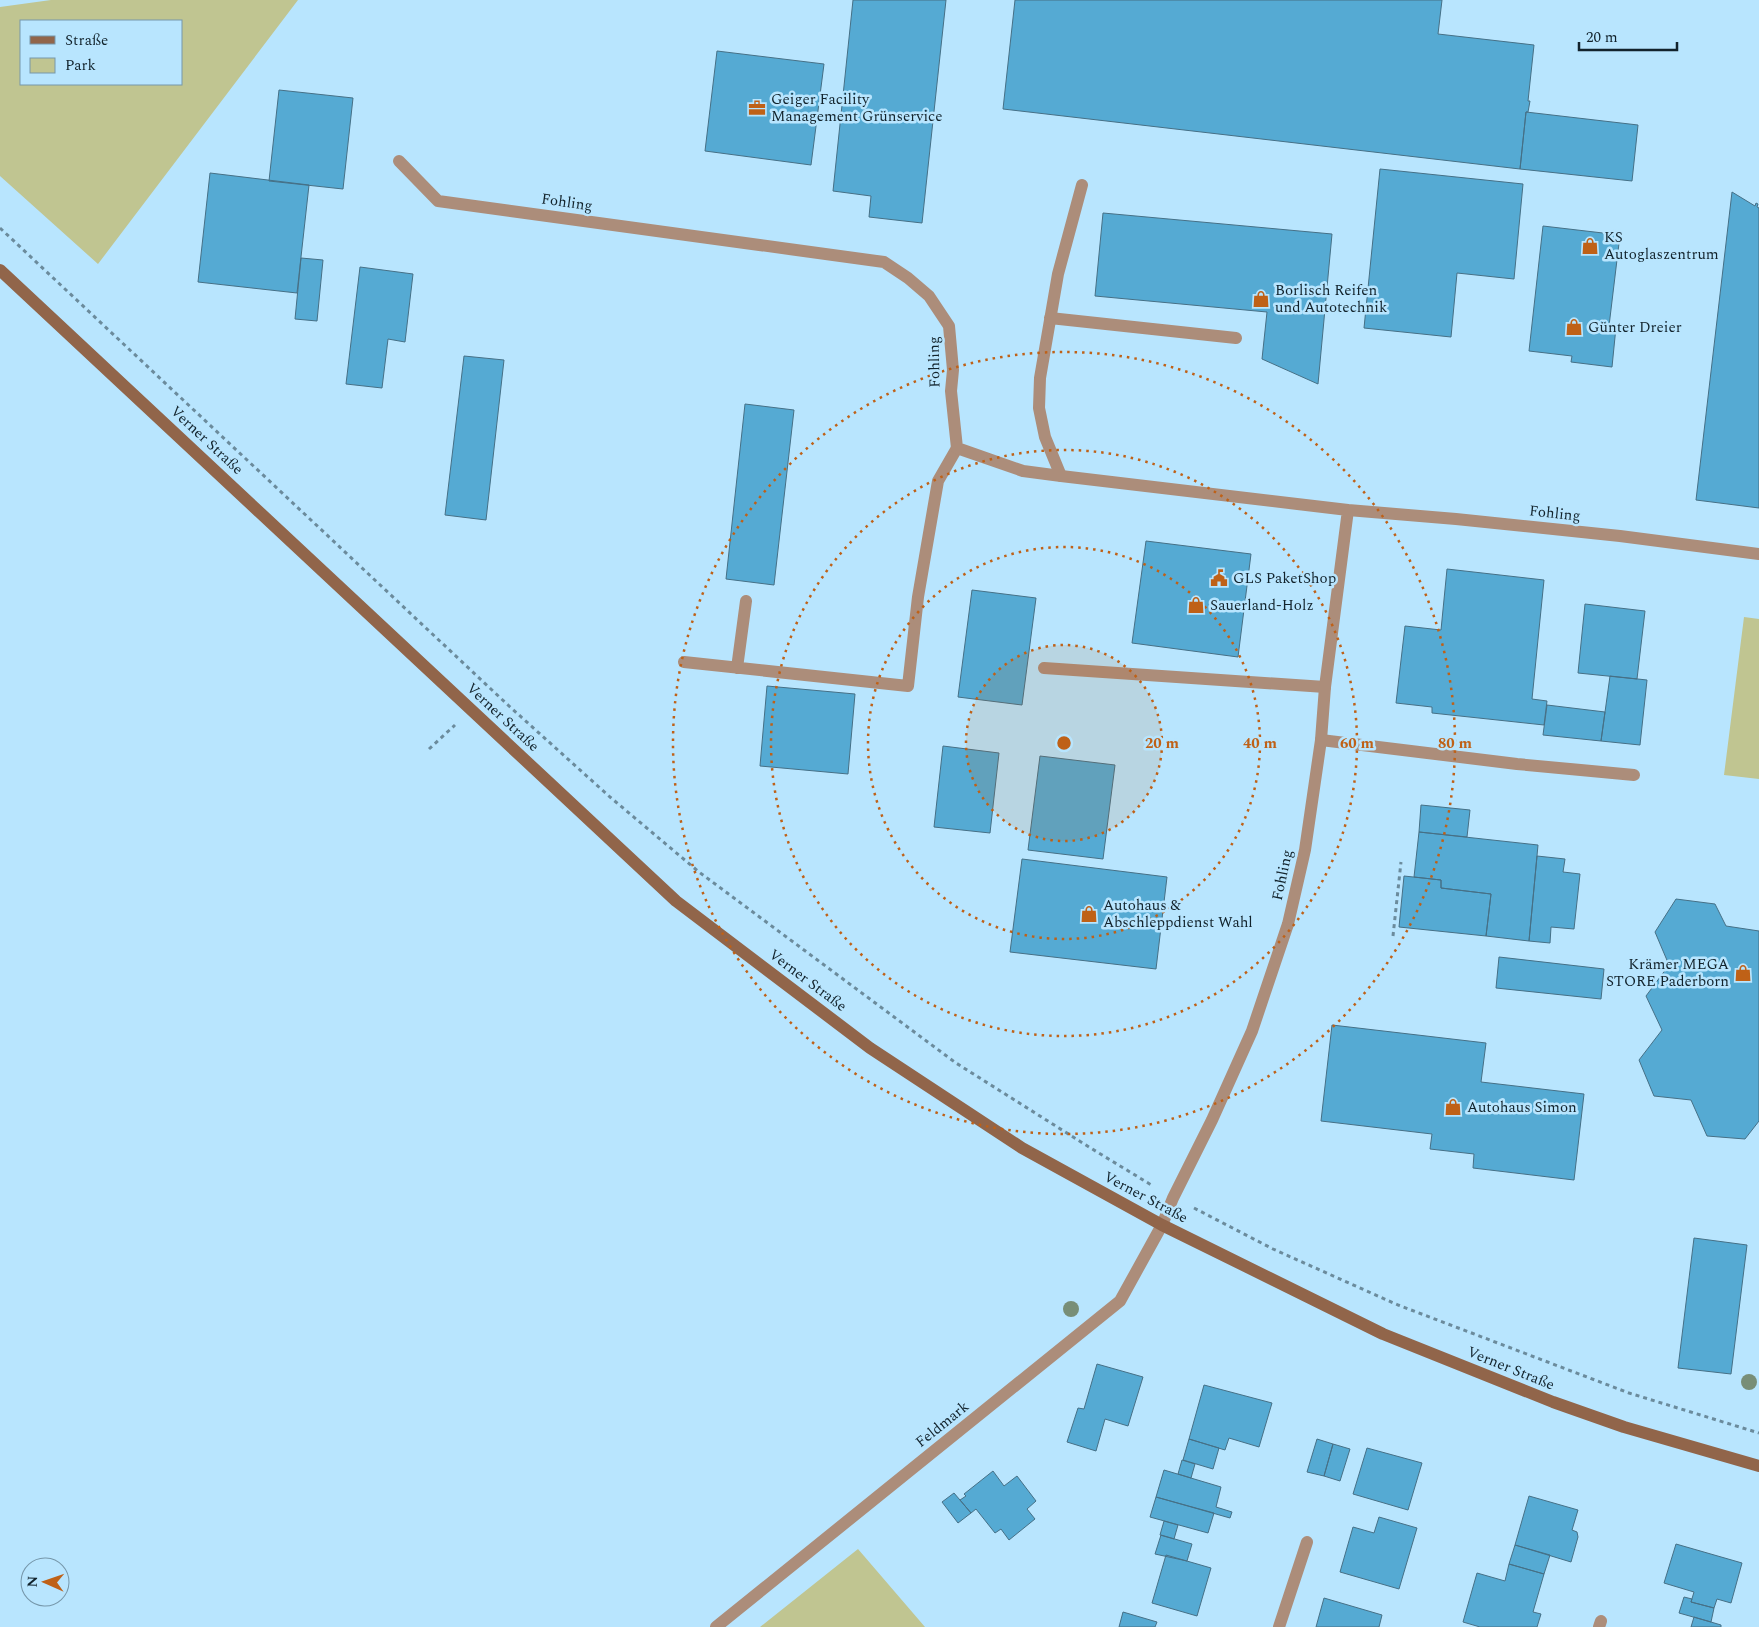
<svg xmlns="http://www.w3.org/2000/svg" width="1759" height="1627" font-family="Spectral,serif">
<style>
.green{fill:#c0c591;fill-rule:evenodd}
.building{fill:#55aad3;stroke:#467086}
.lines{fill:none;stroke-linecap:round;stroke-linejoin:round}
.path{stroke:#6b8b9c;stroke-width:3;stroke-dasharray:4 4;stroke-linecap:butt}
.lane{stroke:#ac8d7a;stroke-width:12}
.street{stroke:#ac8d7a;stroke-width:12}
.secondary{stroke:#91654a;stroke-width:12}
.tree{fill:#788e77}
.ring{fill:none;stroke:#bf6117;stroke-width:2.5;stroke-dasharray:2.5 5}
.labels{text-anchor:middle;stroke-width:5;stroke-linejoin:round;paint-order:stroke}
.poi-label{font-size:15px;fill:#12232c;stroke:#b8e5fe;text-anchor:start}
.street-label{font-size:15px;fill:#12232c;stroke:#b8e5fe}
.centre{fill:#bf6117;stroke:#b8e5fe;stroke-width:2.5}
.ring-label{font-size:15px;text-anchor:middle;font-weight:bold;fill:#bf6117;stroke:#b8e5fe;stroke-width:5;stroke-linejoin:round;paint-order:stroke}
</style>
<rect width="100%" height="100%" fill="#b8e5fe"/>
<path class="green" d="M51,0h247l-200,264 -98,-88v-169zM21,21h160v63h-160z
M1744,617l15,2v160l-35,-4z
M858,1549l67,78h-165z"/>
<path class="building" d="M853,0h93l-24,223 -53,-6 2,-21 -38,-5z
M1015,0h427l-4,34 96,11 -6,56h2l-2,11h-2l-6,57 -517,-60z
M717,51l107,13 -13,101 -106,-14z
M279,90l74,8 -10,91 -74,-8z
M1526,112l112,13 -6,56 -112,-12z
M1380,169l143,15 -9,95 -57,-6 -6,64 -87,-9z
M210,173l99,12 -12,108 -99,-11z
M1732,192l23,14 1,-3 2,1 -1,3 2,1v300l-63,-8z
M1103,213l229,21 -14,150 -56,-25 5,-47 -172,-16z
M1543,226l77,9 -11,91 7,1 -4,40 -41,-5 1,-6 -43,-5z
M301,258l22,2 -6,61 -22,-2z
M360,267l53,7 -8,68 -17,-3 -6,49 -36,-4z
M464,356l40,4 -18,160 -41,-5z
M745,404l49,6 -20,175 -48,-6z
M1146,541l105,13 -13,103 -106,-14z
M1447,569l97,11 -12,119 15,2 -3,24 -112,-12v-6l-36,-4 9,-77 36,4z
M972,590l64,8 -14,107 -64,-8z
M1585,604l60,7 -8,68 -59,-6z
M1610,676l37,4 -7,65 -39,-4z
M767,686l88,8 -7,80 -88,-8z
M1547,705l58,7 -4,29 -58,-6z
M943,746l56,7 -9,80 -56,-6z
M1040,756l75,9 -12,94 -75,-9z
M1421,805l49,5 -3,27 -48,-5z
M1419,832l119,13 -9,96 -43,-5 5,-42 -50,-6v-8l-27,-3z
M1537,856l28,3 -2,13 17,2 -6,55 -23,-2 -1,16 -21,-2z
M1022,859l145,18 -11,92 -146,-17z
M1404,876l37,4v8l50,6 -5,42 -87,-9z
M1676,899l39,5 11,22 33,5v190l-14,18 -38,-3 -16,-36 -37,-4 -15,-36 23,-30 -16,-34 23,-31 -14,-33z
M1499,957l105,12 -3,30 -105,-11z
M1332,1025l154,18 -5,39 103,12 -10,86 -101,-12 1,-14 -44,-5 2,-15 -111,-13z
M1694,1238l53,7 -16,129 -53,-6z
M1097,1364l46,13 -15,49 -23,-7 -9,32 -29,-9 11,-34 6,1z
M1204,1385l68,18 -13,44 -30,-9 -4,12 -36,-11z
M1189,1439l30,9 -6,21 -30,-9z
M1317,1439l16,5 -9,32 -17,-4z
M1333,1444l17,5 -10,32 -16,-5z
M1367,1448l55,15 -14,47 -55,-16z
M1182,1460l13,4 -4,14 -13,-4z
M1164,1470l57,17 -5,20 16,5 -2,6 -74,-21z
M993,1471l11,15 13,-10 19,25 -9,8 8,10 -26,21 -8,-11 -6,4 -19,-24 -5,4 -11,-13 6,-4 -2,-2z
M954,1493l17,20 -13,10 -16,-21z
M1529,1496l49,14 -6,20 5,2 1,5 -7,25 -56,-17z
M1156,1497l58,16 -6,20 -58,-16z
M1379,1517l38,11 -18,61 -59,-17 13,-45 21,6z
M1164,1521l14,4 -4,14 -14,-4z
M1161,1535l31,9 -5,17 -32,-7z
M1676,1544l66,19 -11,40 -14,-4 -3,9 -23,-6 3,-10 -30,-9z
M1515,1545l35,10 -6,19 -35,-10z
M1166,1555l45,13 -14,48 -45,-13z
M1509,1564l35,10 -11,38 8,2 -4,13h-57l-17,-5 14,-49 28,8z
M1684,1597l8,2 -1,3 23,6 -3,14 -32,-9z
M1324,1598l58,17 -3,12h-63z
M1123,1612l34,10 -2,5h-36z
M1694,1617l27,8v2h-30z"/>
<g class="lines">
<path class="path" d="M0,228l509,478 101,91 89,75 257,191 133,84 64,39
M429,749l26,-24
M1393,936l8,-74
M1194,1208l79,41 125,56 231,88 130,40"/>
<path class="lane" d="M1050,318l186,20
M1061,476l-16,-39 -6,-29 1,-30 18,-104 24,-89
M684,662l224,24 10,-89 20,-116 19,-33
M737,668l9,-67
M1044,668l281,19
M1321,740l196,24 117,11"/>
<path class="street" d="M399,161l39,40 446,61 24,16 21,18 20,30 4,44 -2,21 6,57 66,23 38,5 287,34 108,9 164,17 139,18
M716,1627l404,-326 42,-76 11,-27 39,-78 40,-89 36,-107 17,-74 16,-110 4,-53 23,-177
M1279,1627l28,-85
M1599,1627l2,-6"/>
<path class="secondary" d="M0,270l676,631 194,147 152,100 140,77 221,109 170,68 71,25 135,39"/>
</g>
<g class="tree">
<circle cx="1071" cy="1309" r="8"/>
<circle cx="1749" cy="1382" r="8"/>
</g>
<circle cx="1064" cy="743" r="98" fill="#bf6117" fill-opacity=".12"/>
<g class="ring">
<circle cx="1064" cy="743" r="98"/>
<circle cx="1064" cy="743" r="196"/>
<circle cx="1064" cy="743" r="293"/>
<circle cx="1064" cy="743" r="391"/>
</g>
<defs>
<g id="office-bare" transform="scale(1.35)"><path d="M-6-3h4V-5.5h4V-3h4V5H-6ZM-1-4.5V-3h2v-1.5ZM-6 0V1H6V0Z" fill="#bf6117" stroke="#b8e5fe" stroke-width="2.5" paint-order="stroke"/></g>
<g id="shop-bare" transform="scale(1.35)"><path d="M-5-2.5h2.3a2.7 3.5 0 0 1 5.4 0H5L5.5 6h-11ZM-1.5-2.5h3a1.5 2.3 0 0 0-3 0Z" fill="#bf6117" stroke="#b8e5fe" stroke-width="2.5" paint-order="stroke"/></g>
<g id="civic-bare" transform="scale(1.35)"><path d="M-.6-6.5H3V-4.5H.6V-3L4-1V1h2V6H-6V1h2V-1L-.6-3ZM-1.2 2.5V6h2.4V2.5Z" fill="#bf6117" stroke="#b8e5fe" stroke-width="2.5" paint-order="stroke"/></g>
</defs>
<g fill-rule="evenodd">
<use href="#office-bare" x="757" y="108"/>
<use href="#shop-bare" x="1590" y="246"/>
<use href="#shop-bare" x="1261" y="299"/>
<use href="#shop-bare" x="1574" y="327"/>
<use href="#civic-bare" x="1219" y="578"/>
<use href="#shop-bare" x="1196" y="605"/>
<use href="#shop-bare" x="1089" y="914"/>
<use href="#shop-bare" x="1743" y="973"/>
<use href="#shop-bare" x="1453" y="1107"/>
</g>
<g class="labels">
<g class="poi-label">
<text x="771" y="104">Geiger Facility<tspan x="771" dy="17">Management Grünservice</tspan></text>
<text x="1604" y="242">KS<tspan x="1604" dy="17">Autoglaszentrum</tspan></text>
<text x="1275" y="295">Borlisch Reifen<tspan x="1275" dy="17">und Autotechnik</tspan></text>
<text x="1588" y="332">Günter Dreier</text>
<text x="1233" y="583">GLS PaketShop</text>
<text x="1210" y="610">Sauerland-Holz</text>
<text x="1103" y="910">Autohaus &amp;<tspan x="1103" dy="17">Abschleppdienst Wahl</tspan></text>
<text x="1729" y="969" text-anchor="end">Krämer MEGA<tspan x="1729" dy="17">STORE Paderborn</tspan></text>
<text x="1467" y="1112">Autohaus Simon</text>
</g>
<g class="street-label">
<text transform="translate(567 202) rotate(8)" y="5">Fohling</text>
<text transform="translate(934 362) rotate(-91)" y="5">Fohling</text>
<text transform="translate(207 440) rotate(43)" y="5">Verner Straße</text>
<text transform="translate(1555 513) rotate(6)" y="5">Fohling</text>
<text transform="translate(503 717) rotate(43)" y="5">Verner Straße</text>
<text transform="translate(1282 875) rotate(-78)" y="5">Fohling</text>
<text transform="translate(808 980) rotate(37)" y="5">Verner Straße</text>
<text transform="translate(1146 1197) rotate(28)" y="5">Verner Straße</text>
<text transform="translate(1511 1368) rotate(22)" y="5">Verner Straße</text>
<text transform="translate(942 1424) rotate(-39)" y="5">Feldmark</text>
</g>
</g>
<circle cx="1064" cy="743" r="8" class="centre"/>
<g class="ring-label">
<text x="1162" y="748">20 m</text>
<text x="1260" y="748">40 m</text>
<text x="1357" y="748">60 m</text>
<text x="1455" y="748">80 m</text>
</g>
<rect x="20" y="20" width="162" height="65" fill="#b8e5fe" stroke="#7697aa"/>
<rect x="30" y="36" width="25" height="8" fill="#91654a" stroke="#7697aa"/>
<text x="65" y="45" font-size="15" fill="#12232c">Straße</text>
<rect x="30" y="58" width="25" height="15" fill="#c0c591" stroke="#7697aa"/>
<text x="65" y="70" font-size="15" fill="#12232c">Park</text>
<g transform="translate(45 1582) rotate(272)"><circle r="24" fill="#b8e5fe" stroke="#7697aa"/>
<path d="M0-4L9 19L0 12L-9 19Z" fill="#bf6117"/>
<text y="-8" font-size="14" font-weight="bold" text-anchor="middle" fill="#12232c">N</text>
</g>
<path d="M1579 42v8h98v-8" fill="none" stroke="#12232c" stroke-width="2.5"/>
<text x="1586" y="42" font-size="15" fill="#12232c" stroke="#b8e5fe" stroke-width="4" paint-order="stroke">20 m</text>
</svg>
